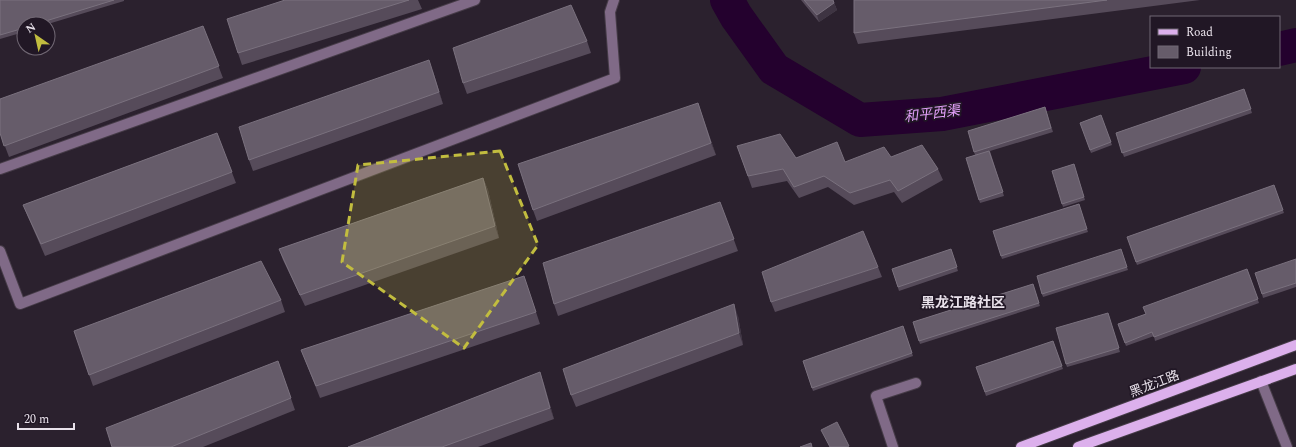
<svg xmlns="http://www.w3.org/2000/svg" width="1296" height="447" font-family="Spectral,'Noto Sans SC',serif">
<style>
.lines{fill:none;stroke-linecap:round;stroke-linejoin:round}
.river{stroke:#24012e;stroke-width:34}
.minor-casing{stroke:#463c48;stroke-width:12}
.major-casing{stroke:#463c48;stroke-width:12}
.minor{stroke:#806a87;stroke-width:10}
.major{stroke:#dcb0ec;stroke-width:10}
.wall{fill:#564b5a}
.shaded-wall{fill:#3e3442}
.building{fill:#665c6a;stroke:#7a717e}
.marked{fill:#c2bd3f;fill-opacity:0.2;stroke:#c2bd3f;stroke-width:3;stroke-dasharray:8 5;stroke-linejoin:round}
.labels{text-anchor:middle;stroke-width:3.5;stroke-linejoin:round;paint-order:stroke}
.street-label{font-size:13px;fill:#e9e2eb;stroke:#211725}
.water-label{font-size:14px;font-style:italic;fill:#e4a1fb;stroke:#211725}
.neighbourhood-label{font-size:14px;font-weight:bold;fill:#e9e2eb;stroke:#211725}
</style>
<rect width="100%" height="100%" fill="#2b212e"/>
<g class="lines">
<path class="river" d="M727,0l9,16 38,53 86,51 82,-6 242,-47
M1279,49l17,-4"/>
<g class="minor-casing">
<path id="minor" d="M0,169l475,-169
M0,251l20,53 595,-226 -5,-66 4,-12
M1261,381l26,66
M893,447l-17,-51 40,-13"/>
</g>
<g class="major-casing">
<path id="major" d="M1021,447l275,-102
M1078,447l218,-78"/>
</g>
<use href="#minor" class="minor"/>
<use href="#major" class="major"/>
</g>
<path class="wall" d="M0,0h124v1l-76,23h-24v8l-24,7z
M285,0h133l4,9 -180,56 -4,-12z
M801,0h32l4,10 -18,12z
M854,0h346l-342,44 -4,-11z
M203,26l20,52 -214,79 -9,-24z
M587,41l4,12 -124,41 -4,-11z
M433,71l10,33 -190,67 -4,-11z
M1244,89l8,24 -128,44 -8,-24z
M698,103l18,52 -179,66 -4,-11z
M1045,107l8,25 -63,19 14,45 -24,7 -14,-45 9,-3 -7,-24z
M1101,115l11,30 -21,8 -11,-30z
M217,133l19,50 -191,73 -17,-39 -5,-12z
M737,146l59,12 49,4 46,-5 47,12 5,11 -41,23 -8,-11 -40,13 -26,-18 -29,11 -12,-17 -35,7z
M1074,164l11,36 -22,7 -11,-36z
M483,178l5,12 11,48 -194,68 -22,-46 -4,-11z
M1274,185l10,28 -147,52 -10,-28z
M720,202l18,49 -180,65 -4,-12z
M1079,204l9,28 -86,27 -9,-28z
M951,249l7,22 -59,20 -7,-22z
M1121,249l7,21 -85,27 -1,-3z
M1296,259v28l-33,11 -1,-4z
M878,267l4,10 -107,35 -4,-10z
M1247,269l12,34 -104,38 -1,-5 -28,10 -8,-22 28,-10z
M524,276l16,48 -220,74 -19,-48z
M1033,284l7,22 -120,38 -7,-22z
M281,300l4,12 -192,74 -19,-55z
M738,316l5,29 -167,62 -5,-12z
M1109,316l11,36 -53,15 -1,-3z
M903,326l10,30 -100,35 -10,-30z
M1053,341l10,28 -77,27 -10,-29z
M278,361l17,49 -92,37h-91z
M540,372l4,12 10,35 -76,28h-130z"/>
<path class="shaded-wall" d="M834,3l3,7 -18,12 -2,-7z
M429,60l4,11 10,33 -4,-12z
M698,103l4,12 14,40 -5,-12z
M483,178l5,12 11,48 -4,-12z
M734,304l4,12 5,29 -4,-12z
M540,372l4,12 10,35 -4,-11z"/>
<path class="building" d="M0,0h114l-78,24h-12v4l-24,7z
M285,0h124l-171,53 -11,-34z
M804,0h29l1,3 -17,12z
M854,0h253l-253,33z
M571,5l16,36 -124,42 -10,-35z
M203,26l16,40 -215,80 -4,-13v-34z
M429,60l10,32 -190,68 -10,-33z
M1244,89l7,20 -129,44 -6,-20z
M698,103l13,40 -178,67 -15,-46z
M1045,107l6,21 -77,24 -6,-21z
M1101,115l10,27 -21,8 -10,-27z
M217,133l15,39 -191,72 -18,-39z
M780,134l16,24 41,-16 8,20 39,-15 7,10 31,-12 16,24 -40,22 -8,-11 -40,13 -26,-17 -30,11 -11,-18 -35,7 -11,-30z
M989,151l14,41 -24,8 -13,-42z
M1074,164l10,33 -22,7 -10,-33z
M483,178l12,48 -195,69 -21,-46z
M1274,185l9,25 -147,52 -9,-25z
M720,202l14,37 -180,65 -11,-41z
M1079,204l8,25 -86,27 -8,-25z
M863,231l15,36 -107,35 -9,-30z
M951,249l6,18 -59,20 -6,-18z
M1121,249l6,18 -85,27 -5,-18z
M1296,259v24l-34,11 -7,-21z
M261,261l20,39 -192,75 -15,-44z
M1247,269l11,30 -104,38 -2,-5 -27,11 -7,-19 28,-10 -3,-7z
M524,276l12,36 -220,74 -15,-36z
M1033,284l6,19 -120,38 -6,-19z
M734,304l5,29 -168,62 -8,-26z
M1108,313l11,35 -53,16 -10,-36z
M903,326l9,27 -100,35 -9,-27z
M1053,341l9,25 -77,26 -9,-25z
M278,361l13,37 -120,49h-59l-6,-19z
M540,372l10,36 -108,39h-94z
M837,422l12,24 -2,1h-17l-9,-17z
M811,443l1,4h-12z"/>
<path class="marked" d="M500,151l38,94 -74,103 -122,-86 16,-97z"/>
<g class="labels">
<g class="street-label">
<text transform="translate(1154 383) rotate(-21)" y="5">黑龙江路</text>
</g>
<g class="water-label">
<text transform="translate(932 113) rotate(-7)" y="5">和平西渠</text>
</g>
<g class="neighbourhood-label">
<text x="963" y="307">黑龙江路社区</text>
</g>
</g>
<rect x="1150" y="16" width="130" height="52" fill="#211725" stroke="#716874"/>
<rect x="1158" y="29" width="20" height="6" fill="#dcb0ec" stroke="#716874"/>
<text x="1186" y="36" font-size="12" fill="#e9e2eb">Road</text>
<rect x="1158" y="46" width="20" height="12" fill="#665c6a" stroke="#716874"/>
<text x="1186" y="56" font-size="12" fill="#e9e2eb">Building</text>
<g transform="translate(36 36) rotate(326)"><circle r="19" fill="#211725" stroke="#716874"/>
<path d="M0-3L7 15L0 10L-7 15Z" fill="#c2bd3f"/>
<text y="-6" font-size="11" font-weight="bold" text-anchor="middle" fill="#e9e2eb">N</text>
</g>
<path d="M18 423v6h56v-6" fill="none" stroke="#e9e2eb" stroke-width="2"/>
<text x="24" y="423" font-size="12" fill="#e9e2eb" stroke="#211725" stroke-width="3" paint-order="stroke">20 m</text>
</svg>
